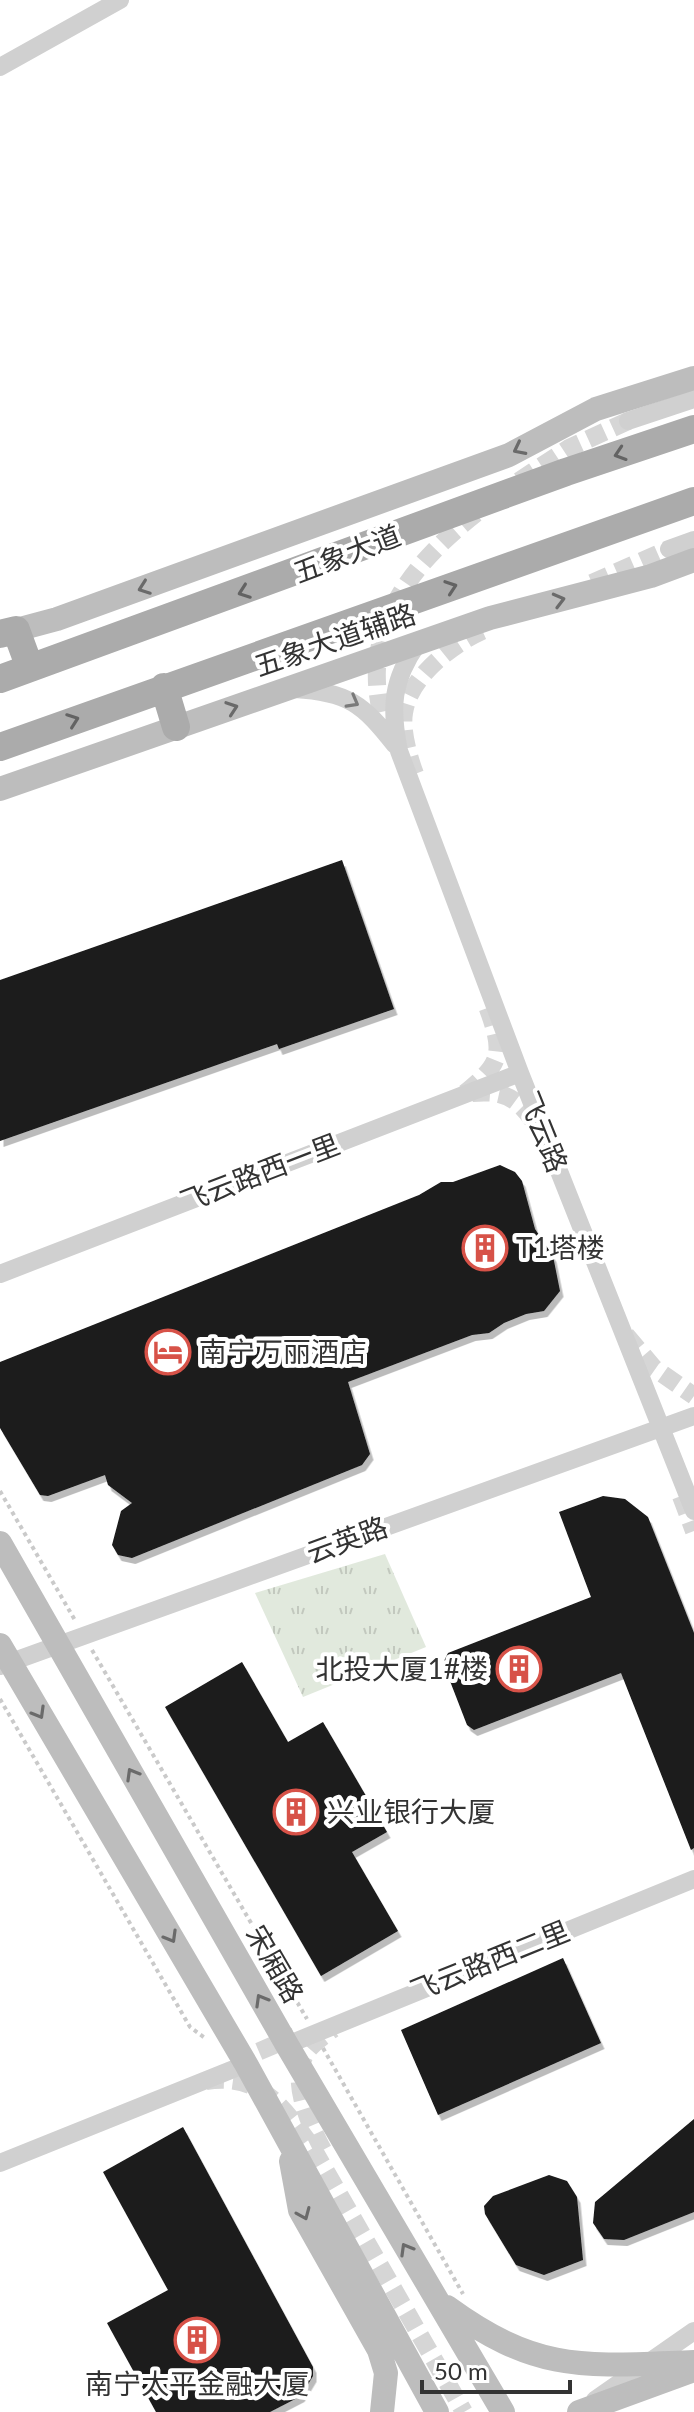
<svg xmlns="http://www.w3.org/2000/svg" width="694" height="2412" font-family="Lato,'Noto Sans SC',sans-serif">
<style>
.grass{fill:url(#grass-tufts)}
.building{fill:#1a1a1a;filter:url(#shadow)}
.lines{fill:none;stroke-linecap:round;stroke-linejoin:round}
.street-tunnel{stroke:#d6d6d6;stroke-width:18;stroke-dasharray:18 9;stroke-linecap:butt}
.path{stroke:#cacaca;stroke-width:4;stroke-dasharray:4 4;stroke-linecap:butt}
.street{stroke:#d0d0d0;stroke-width:18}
.secondary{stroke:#bdbdbd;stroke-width:24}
.primary{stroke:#ababab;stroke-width:28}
.oneway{stroke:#6a6a6a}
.oneway2{stroke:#636363}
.oneway3{stroke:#7a7a7a}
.labels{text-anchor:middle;stroke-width:8;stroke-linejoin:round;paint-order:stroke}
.street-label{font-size:28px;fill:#333;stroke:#fff}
.poi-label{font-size:28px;fill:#333;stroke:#fff;text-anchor:start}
</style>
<defs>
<pattern id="grass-tufts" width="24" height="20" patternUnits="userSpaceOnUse" patternTransform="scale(2)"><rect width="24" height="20" fill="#e1e9dd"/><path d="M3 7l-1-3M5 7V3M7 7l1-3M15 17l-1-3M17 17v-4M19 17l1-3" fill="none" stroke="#c2c8be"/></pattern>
<filter id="shadow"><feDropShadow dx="3.5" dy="6" stdDeviation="0" flood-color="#0004"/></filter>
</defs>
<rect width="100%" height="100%" fill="#fff"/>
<path class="grass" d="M385,1554l41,93 -123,50 -48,-104z"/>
<path class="building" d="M342,860l52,149 -115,40 -2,-5 -277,97v-161z
M500,1165l15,7 7,9 13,48 18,27 7,35 -16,20 -18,3 -22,9 -15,10 -17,2 -124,47 22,72 -8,11 -230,93 -14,-3 -6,-10 9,-34 11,-8 -24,-18 -3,-10 -57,21 -8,-1 -40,-67v-66l419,-167 22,-13h12z
M603,1496l22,3 23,18 46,116v215l-3,2 -70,-177 -147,57 -7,-5 -24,-62 5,-10 143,-56 -32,-85z
M242,1662l46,80 35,-20 64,110 -35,20 46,79 -77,45 -156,-269z
M563,1958l38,85 -163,72 -37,-85z
M694,2119v93l-70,28 -20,-1 -11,-16 2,-21z
M183,2127l130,240v9l-12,20 -31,16h-114l-49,-89 61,-33 -65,-118z
M549,2175l18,6 10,16 6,63 -39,15 -28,-10 -31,-51 -1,-8 9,-10z"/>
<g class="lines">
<path class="street-tunnel" d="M519,481l50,-33 59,-27
M592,583l77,-34
M389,738c-37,-98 15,-169 90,-227
M415,774c-6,-16 -14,-44 -11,-61 5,-36 50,-70 80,-83
M465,1093c38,-31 39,-40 22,-87
M472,1093c33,-3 46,5 64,32
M626,1335l28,33 40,28
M681,1496l13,35
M234,2062l61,-26
M206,2081c55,-8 77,26 106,66l152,265
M323,2150c-14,-26 -36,-75 -14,-101 6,-7 16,-14 24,-20"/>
<path class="path" d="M0,1491l76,131
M92,1650l215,369
M0,1699l190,328 15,11
M323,2048l140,246"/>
<path class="street" d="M0,67l120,-67
M628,421l66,-22
M669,549l25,-9
M418,643c-26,37 -28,64 -19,108l121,322 174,438
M295,689c53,3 68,15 100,56
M0,1274l520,-201
M0,1666l694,-250
M287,2045l407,-166
M0,2163l246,-99
M595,2400l99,-69"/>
<path class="secondary" d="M16,630l41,-11 452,-164 87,-46 98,-31
M0,789l490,-171 161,-42 43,-16
M0,1543l287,502 216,367
M0,1645l246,419 191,348
M291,2161l9,49 79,140 7,23 -4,39
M447,2307c92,67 139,59 247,55
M579,2412l115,-42"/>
<path class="primary" d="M0,634l16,-4 14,38
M0,679l566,-207 128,-43
M164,687l12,40
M0,747l694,-246"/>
</g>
<defs><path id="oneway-chevron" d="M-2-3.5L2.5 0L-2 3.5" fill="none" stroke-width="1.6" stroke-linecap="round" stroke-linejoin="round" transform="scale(2)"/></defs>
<g class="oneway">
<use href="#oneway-chevron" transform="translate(519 449) rotate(153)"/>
<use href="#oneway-chevron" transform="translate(144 588) rotate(160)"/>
<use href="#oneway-chevron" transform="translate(559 600) rotate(-15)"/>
<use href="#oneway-chevron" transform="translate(232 708) rotate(-19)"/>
<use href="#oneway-chevron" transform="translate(39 1713) rotate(60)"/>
<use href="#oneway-chevron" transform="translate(132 1774) rotate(-120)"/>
<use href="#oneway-chevron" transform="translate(171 1937) rotate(60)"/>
<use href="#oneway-chevron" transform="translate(261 2000) rotate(-120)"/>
<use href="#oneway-chevron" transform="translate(304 2214) rotate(67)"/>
<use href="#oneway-chevron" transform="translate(406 2249) rotate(-120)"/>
</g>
<g class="oneway2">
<use href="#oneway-chevron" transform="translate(620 454) rotate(162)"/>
<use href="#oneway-chevron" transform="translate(451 587) rotate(-19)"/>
<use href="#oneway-chevron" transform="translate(244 592) rotate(160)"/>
<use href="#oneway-chevron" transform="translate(73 720) rotate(-20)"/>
</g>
<use class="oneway3" href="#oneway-chevron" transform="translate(353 702) rotate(29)"/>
<defs>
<g id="building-ring" transform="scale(2.3)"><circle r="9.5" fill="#fff" stroke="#d75248" stroke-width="1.5"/><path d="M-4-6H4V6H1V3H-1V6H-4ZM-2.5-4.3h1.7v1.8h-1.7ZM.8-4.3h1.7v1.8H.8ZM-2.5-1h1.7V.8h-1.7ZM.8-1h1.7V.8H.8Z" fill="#d75248"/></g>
<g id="hotel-ring" transform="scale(2.3)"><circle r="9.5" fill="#fff" stroke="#d75248" stroke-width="1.5"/><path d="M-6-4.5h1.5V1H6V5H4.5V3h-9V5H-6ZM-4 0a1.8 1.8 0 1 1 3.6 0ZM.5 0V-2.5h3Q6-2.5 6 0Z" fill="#d75248"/></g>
</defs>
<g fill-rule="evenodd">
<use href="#building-ring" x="485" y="1248"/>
<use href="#hotel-ring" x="168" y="1352"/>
<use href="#building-ring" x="519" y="1669"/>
<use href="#building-ring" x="296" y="1812"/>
<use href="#building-ring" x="197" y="2340"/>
</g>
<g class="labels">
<g class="street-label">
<text transform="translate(347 554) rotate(-21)" y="10">五象大道</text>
<text transform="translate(335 640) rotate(-19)" y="10">五象大道辅路</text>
<text transform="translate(543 1132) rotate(68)" y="10">飞云路</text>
<text transform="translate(260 1173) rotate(-21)" y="10">飞云路西一里</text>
<text transform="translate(347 1540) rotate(-20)" y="10">云英路</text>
<text transform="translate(490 1961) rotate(-22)" y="10">飞云路西二里</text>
<text transform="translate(275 1964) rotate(60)" y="10">宋厢路</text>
</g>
<g class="poi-label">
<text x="516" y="1258">T1塔楼</text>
<text x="199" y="1362">南宁万丽酒店</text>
<text x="488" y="1679" text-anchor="end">北投大厦1#楼</text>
<text x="327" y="1822">兴业银行大厦</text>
<text x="197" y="2394" text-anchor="middle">南宁太平金融大厦</text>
</g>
</g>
<path d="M422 2380v12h148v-12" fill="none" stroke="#333333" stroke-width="4"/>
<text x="434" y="2380" font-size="24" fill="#333333" stroke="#ffffff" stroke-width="6" paint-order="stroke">50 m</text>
</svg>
